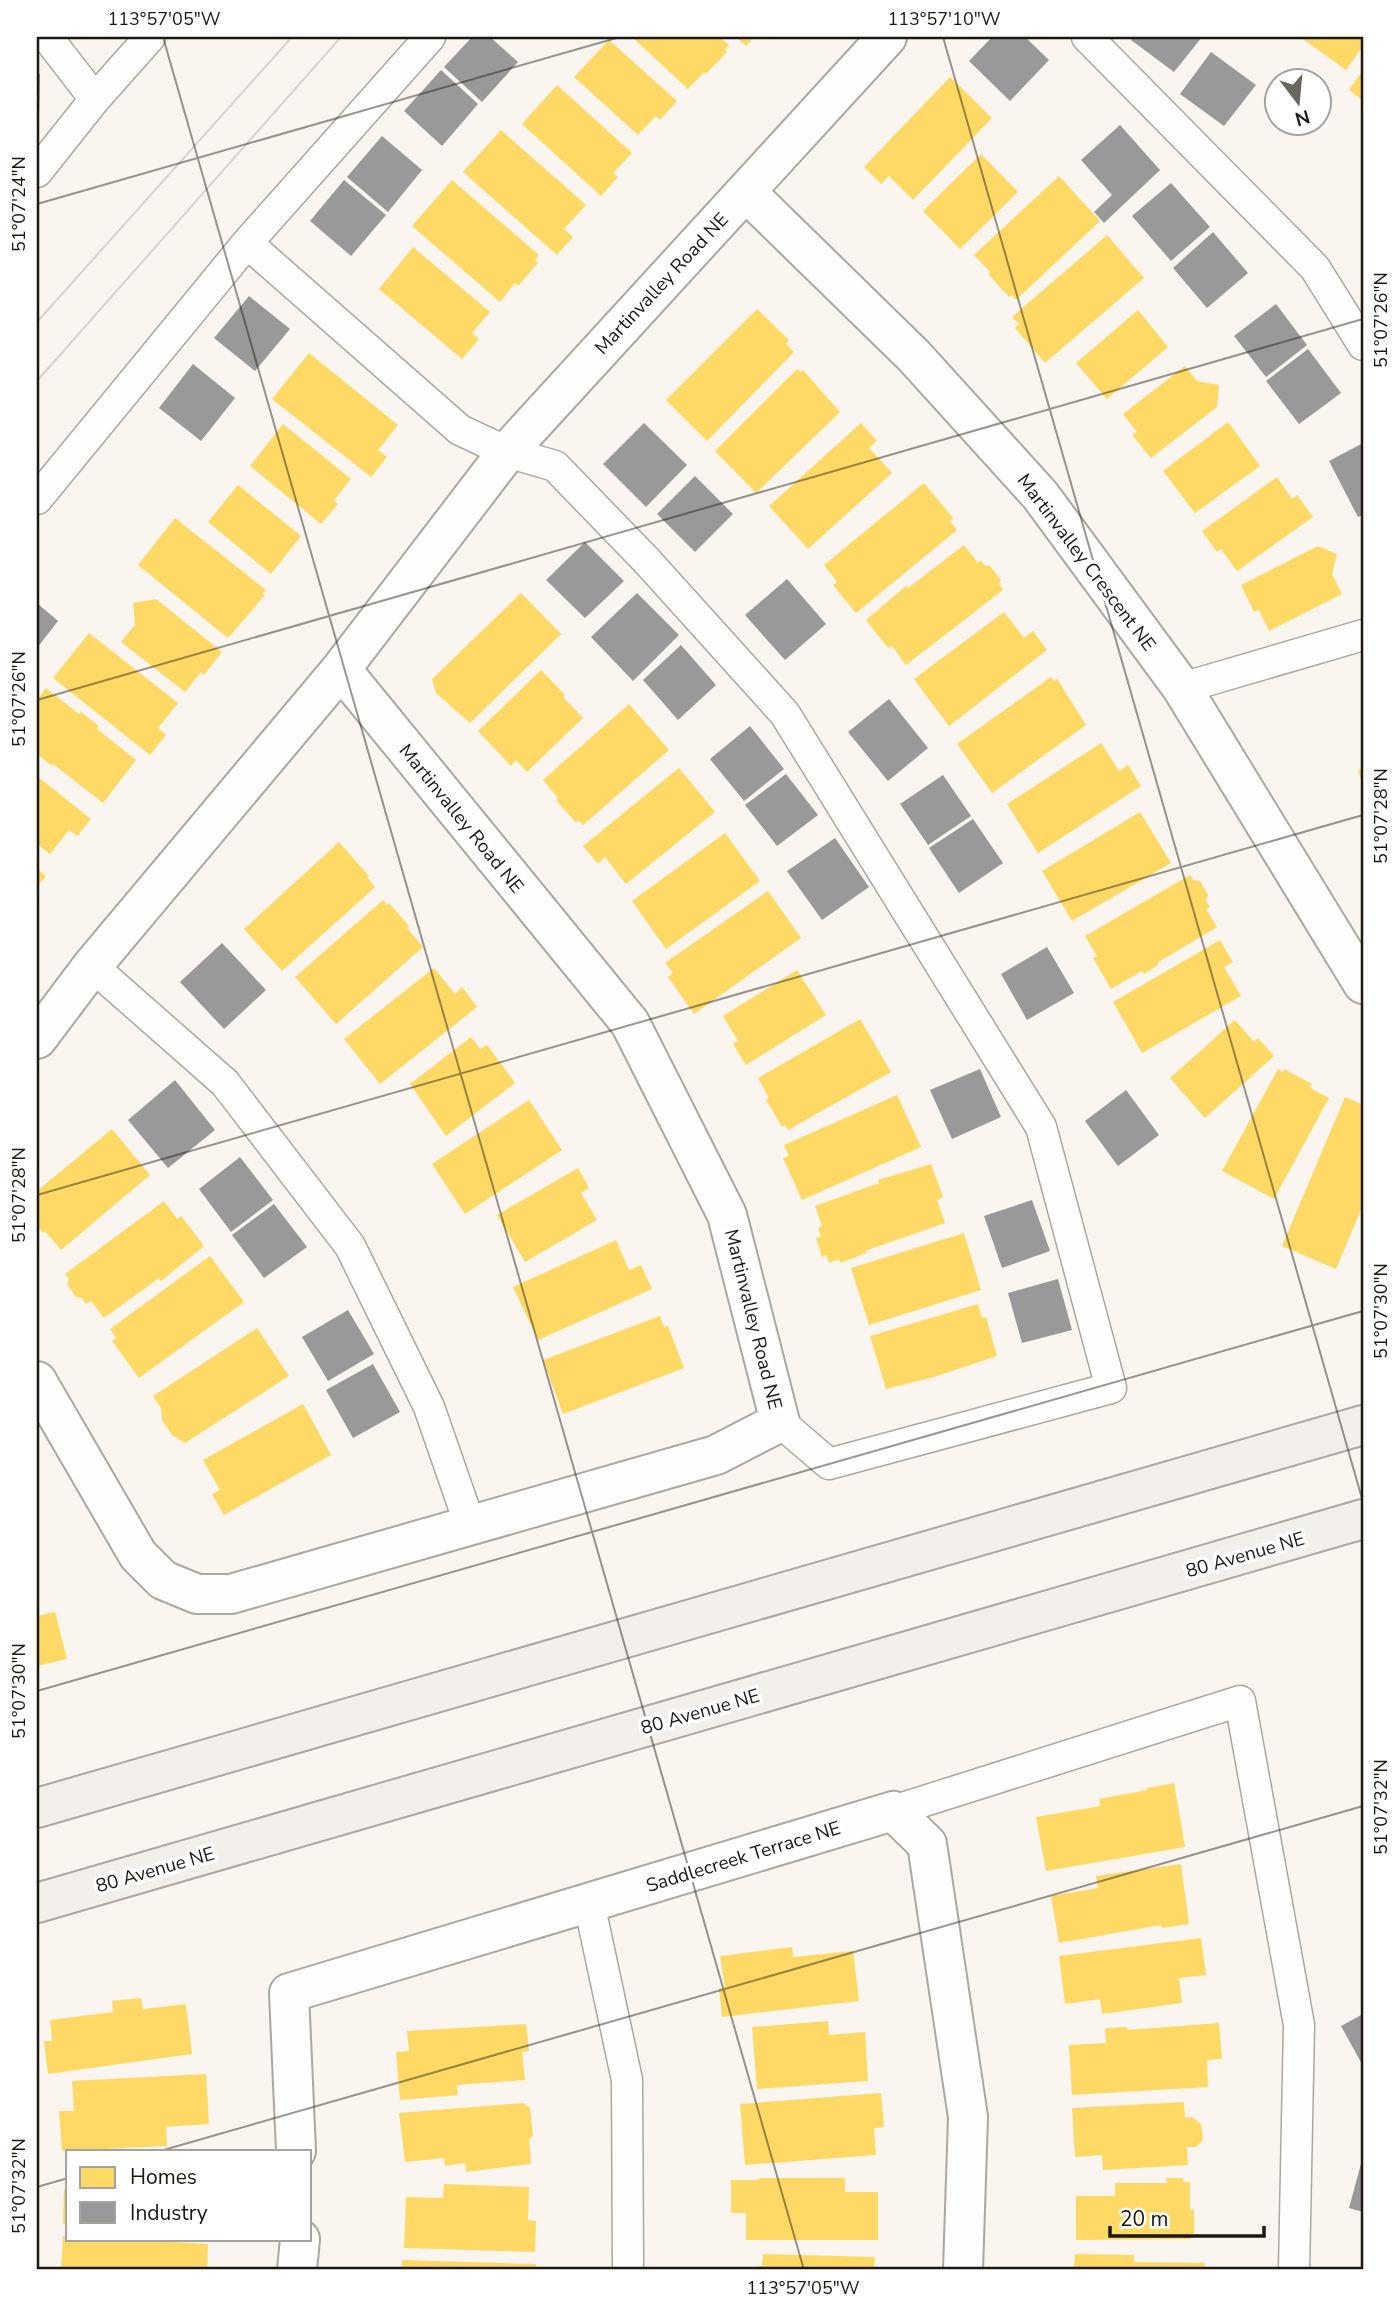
<svg xmlns="http://www.w3.org/2000/svg" width="1400" height="2307" font-family="'Nunito Sans',sans-serif">
<style>
.homes{fill:#ffd966}
.industry{fill:#999}
.lines{fill:none;stroke-linecap:round;stroke-linejoin:round}
.lane-casing{stroke:#aba7a2;stroke-width:33}
.street-casing{stroke:#aba7a2;stroke-width:42}
.secondary-casing{stroke:#aba7a2;stroke-width:42}
.lane{stroke:#fefefc;stroke-width:30}
.street{stroke:#fefefc;stroke-width:38}
.secondary{stroke:#f3f0eb;stroke-width:38}
.tram{stroke:#d5d4d2;stroke-width:2}
.ticks{fill:none;stroke:#1b1812;stroke-width:2;stroke-opacity:0.45}
.labels{text-anchor:middle;stroke-width:7;stroke-linejoin:round;paint-order:stroke}
.street-label{font-size:19px;fill:#1b1812;stroke:#fff}
.neatline{fill:none;stroke:#1b1812;stroke-width:2.5}
.ticks-label{font-size:18px;text-anchor:middle;fill:#1b1812}
</style>
<rect width="100%" height="100%" fill="#faf5ee"/>
<path class="homes" d="M632,37h88l9,8 -4,5 2,2 -21,22 -2,-2 -16,17z
M736,37h18l-8,9z
M1300,37h63v9l-17,24z
M609,40l68,61 -17,19 -4,-4 -18,19 -64,-58z
M1363,70v31l-14,-11z
M950,77l42,41 -79,82 -24,-24 -8,8 -17,-17z
M557,85l75,68 -19,20 5,4 -17,19 -79,-72z
M501,130l85,75 -22,24 9,8 -16,18 -94,-83z
M981,154l37,38 -58,57 -37,-38z
M1059,176l41,45 -84,79 -4,-5 -3,2 -21,-23 3,-1 -17,-18z
M452,180l87,75 -4,5 3,3 -20,23 -3,-3 -15,19 -88,-76z
M1107,235l37,43 -99,85 -30,-35 4,-4 -7,-7z
M413,247l77,65 -18,21 7,6 -17,20 -83,-70z
M757,309l32,31 -3,4 8,8 -87,89 -41,-41z
M1138,310l30,37 -61,52 -31,-36z
M309,353l89,72 -20,25 9,7 -16,20 -99,-78z
M1185,366l12,15 22,4 -2,22 -66,51 -19,-23 5,-3 -14,-18z
M797,369l4,3 2,-2 37,42 -84,81 -41,-42z
M1228,422l32,44 -65,47 -32,-42z
M861,423l16,18 -8,7 23,25 -84,76 -39,-43z
M283,424l68,55 -17,21 4,4 -17,20 -71,-58z
M1277,477l15,22 5,-4 16,22 -76,54 -16,-22 -4,3 -15,-21z
M924,483l29,35 -3,3 7,9 -101,83 -23,-28 4,-3 -13,-17z
M238,485l63,51 -30,38 -63,-52z
M175,518l91,72 -4,4 3,1 -37,43 -90,-73z
M964,545l14,18 3,-3 3,5 6,1 11,14 -2,4 4,6 -97,75 -14,-19 -4,2 -22,-28 40,-34 2,2z
M1318,546l19,8 -5,20 10,20 -73,37 -10,-21 -5,2 -13,-27z
M521,593l40,41 -91,89 -34,-30 -4,-14z
M156,599l66,53 -18,23 -3,-3 -16,20 -64,-50 14,-17 -2,-22z
M1004,612l20,26 9,-7 14,19 -98,76 -35,-47z
M89,633l89,70 -20,25 8,7 -16,20 -97,-77z
M541,670l24,25 -2,2 20,21 -56,54 -11,-12 -5,6 -33,-35z
M1051,677l3,4 3,-2 29,46 -94,68 -35,-49z
M46,688l33,26 2,-2 18,14 -2,3 39,31 -33,43 -50,-39 -1,2 -14,-11 -1,-55z
M629,704l40,46 -86,75 -5,-5 -2,3 -20,-23 2,-2 -15,-18z
M1101,743l18,28 9,-6 13,21 -103,67 -31,-49z
M679,768l36,44 -89,72 -21,-27 -7,7 -15,-18z
M1363,768v19l-5,-17z
M37,776l54,43 -14,17 -8,-6 -19,24 -13,-10z
M1140,812l31,51 -99,58 -30,-50z
M725,833l35,48 -94,68 -34,-48z
M339,842l30,34 -2,1 8,10 -93,84 -38,-42z
M37,869l9,7 -9,11z
M1190,875l3,5 7,1 8,14 -2,6 4,6 -4,2 11,18 -60,36 1,2 -14,9 -2,-3 -31,18 -18,-31 4,-2 -12,-20z
M768,891l33,47 -107,76 -26,-37 5,-4 -8,-10z
M383,900l4,5 2,-2 20,23 -2,2 16,19 -87,77 -41,-47z
M1220,940l13,22 -9,5 17,29 -99,57 -29,-51z
M434,968l21,26 7,-7 15,20 -97,77 -36,-45z
M797,970l29,45 -80,50 -13,-21 5,-3 -15,-25z
M860,1019l31,53 -103,58 -3,-5 -3,2 -16,-27 3,-2 -11,-20z
M1235,1020l19,22 4,-4 16,18 -69,62 -35,-40z
M471,1037l9,12 7,-4 28,38 -69,53 -36,-52z
M1278,1069l5,3 1,-3 28,15 -2,4 19,10 -55,101 -52,-28z
M897,1095l24,52 -119,53 -19,-42 6,-2 -5,-11z
M1345,1097l18,8v100l-27,64 -54,-23z
M529,1100l33,50 -97,64 -33,-50z
M112,1129l38,46 -89,75 -16,-19 -2,2 -6,-7v-35z
M931,1164l12,33 -6,3 8,23 -80,28 1,2 -26,10 -1,-4 -10,4 -3,-8 -4,2 -6,-19 5,-1 -3,-9 4,-2 -7,-20 64,-23 -1,-3z
M578,1168l11,20 -8,5 16,27 -72,42 -28,-47z
M164,1201l13,18 4,-3 23,30 -43,35 -2,-3 -55,40 -13,-17 -5,3 -4,-6 -6,-1 -9,-13 2,-5 -4,-5z
M964,1233l17,57 -112,35 -18,-57z
M616,1240l13,30 12,-5 11,24 -114,51 -25,-53z
M210,1256l34,46 -105,76 -27,-37 4,-3 -6,-9z
M978,1304l4,14 4,-1 11,39 -63,21 -48,12 -16,-53z
M660,1316l4,11 4,-1 16,42 -121,46 -20,-54z
M257,1328l32,48 -104,67 -13,-8 -10,-15 -1,-12 -8,-12z
M303,1404l28,51 -107,60 -12,-21 8,-4 -17,-30z
M55,1612l12,47 -30,7v-50z
M1174,1783l11,64 -139,24 -10,-54 64,-11 -1,-7 48,-9v-2z
M1181,1864l8,60 -27,4 -1,-3 -102,18 -8,-47 47,-8 -2,-12z
M1201,1938l5,37 -27,3 3,25 -80,11 -2,-15 -35,5 -6,-48z
M792,1947l1,10 60,-6 6,50 -137,16 -3,-29h6l-5,-32z
M141,1998l2,11 43,-5 6,50 -144,20 -4,-33h8l-2,-21 63,-8 -1,-11z
M828,2021l1,14 36,-3 3,49 -111,8 -5,-62z
M1219,2023l3,36 -15,1 1,27 -136,8 -3,-50 37,-2 -1,-15 22,-1v3z
M526,2024l3,27 -7,1 3,28 -68,5 1,10 -58,5 -4,-48 13,-1 -2,-20z
M206,2074l3,50 -43,3 1,19 -105,5 -3,-40h15l-2,-30z
M881,2093l3,34 -10,1 2,27 -131,10 -5,-61z
M1184,2102l1,16 7,-1 9,7 2,16 -7,7h-9l1,18 -85,5 -1,-15 -27,2 -3,-49z
M523,2103l7,5 3,28 -4,3 2,25 -65,8 -1,-9 -20,3 -1,-8 -39,4 -6,-49z
M759,2178h86v14h33v48h-132v-27h-15v-33h28z
M1166,2178h17v4h7v28l4,-1v25h-3v5l-115,1v-44h39v-13h52z
M444,2184l85,3 -1,33 8,1 -1,31 -131,-4 2,-51 37,1z
M64,2189h4v35h-5z
M63,2236h5v3h47l93,5 -1,26h-146z
M763,2254l112,3 -1,13h-123l4,-3 7,-1z
M1075,2254l59,1v7l71,1v7h-131z
M402,2260l134,4v6h-134z"/>
<path class="industry" d="M472,37h18l28,25 -36,40 -38,-35z
M992,37h33l24,23 -39,41 -41,-40z
M1133,37h69l-28,35 -43,-32z
M1211,52l45,33 -32,41 -44,-32z
M441,70l37,34 -36,42 -38,-35z
M37,74h3l-1,45h-2z
M1120,125l40,45 -56,53 -10,-11 18,-17 -31,-35z
M382,136l40,34 -34,42 -41,-35z
M344,180l42,35 -35,41 -41,-35z
M1171,183l39,44 -39,34 -39,-45z
M1213,232l35,41 -41,35 -34,-40z
M249,296l41,33 -35,42 -41,-33z
M1276,304l31,41 -41,32 -32,-41z
M1308,349l33,44 -42,31 -33,-43z
M193,364l42,34 -34,43 -42,-33z
M644,423l43,42 -41,42 -43,-43z
M1363,443v72l-5,2 -29,-56z
M695,476l38,38 -38,38 -38,-38z
M585,542l39,39 -39,37 -39,-38z
M787,579l39,45 -41,36 -40,-45z
M637,593l42,42 -46,46 -42,-44z
M37,603l21,18 -21,27z
M681,645l35,40 -38,35 -35,-40z
M889,699l39,49 -40,33 -40,-49z
M750,726l34,43 -40,32 -34,-42z
M786,774l32,41 -41,31 -32,-41z
M943,775l28,41 -43,29 -28,-41z
M973,819l30,44 -44,30 -30,-45z
M835,838l34,49 -47,33 -35,-49z
M222,943l44,47 -42,39 -44,-47z
M1047,947l27,46 -47,27 -26,-46z
M980,1069l21,48 -49,22 -22,-49z
M175,1080l40,50 -47,38 -40,-48z
M1126,1090l33,45 -41,31 -33,-45z
M240,1157l33,43 -42,32 -32,-43z
M1032,1200l18,51 -48,17 -18,-52z
M274,1204l33,43 -43,31 -32,-43z
M1058,1279l14,51 -50,13 -14,-50z
M348,1310l26,44 -46,27 -26,-44z
M373,1364l27,48 -47,26 -27,-48z
M1363,2014v52l-22,-40z
M1362,2160h1v52l-14,-4z"/>
<g class="lines">
<g class="lane-casing">
<path id="lane" d="M47,37l48,62
M1087,37l228,231 48,77
M37,172l58,-73 55,-62
M247,243l213,187 47,22 48,14 92,95 138,153 256,413 70,261 -282,76 -49,-42
M37,499l210,-256 183,-206
M1182,688l181,-53
M92,966l133,117 125,163 79,161 41,118
M893,1811l347,-110 59,324 -5,245
M589,1903l38,177 1,190"/>
</g>
<g class="street-casing">
<path id="street" d="M746,192l168,164 126,139 142,193 181,296
M37,1039l55,-73 249,-297 166,-217 380,-415
M37,1381l101,174 25,25 34,14h34l485,-139 64,-33 -53,-207 -97,-192 -289,-354
M296,2151l-7,-158 604,-182 34,33 41,273 -5,153
M297,2270l3,-31"/>
</g>
<g class="secondary-casing">
<path id="secondary" d="M37,1808l1326,-383
M37,1903l1326,-384"/>
</g>
<use href="#lane" class="lane"/>
<use href="#street" class="street"/>
<use href="#secondary" class="secondary"/>
<path class="tram" d="M37,322l255,-285
M37,381l304,-344"/>
</g>
<path class="ticks" d="M163,37l641,2233M943,37l420,1465M37,204l583,-167M37,700l1326,-381M37,1195l1326,-380M37,1691l1326,-380M160,2151l1203,-345M37,2187l31,-9"/>
<g class="labels">
<g class="street-label">
<text transform="translate(661 283) rotate(-47)" y="7">Martinvalley Road NE</text>
<text transform="translate(1087 562) rotate(53)" y="7">Martinvalley Crescent NE</text>
<text transform="translate(462 818) rotate(51)" y="7">Martinvalley Road NE</text>
<text transform="translate(754 1319) rotate(76)" y="7">Martinvalley Road NE</text>
<text transform="translate(1245 1554) rotate(-16)" y="7">80 Avenue NE</text>
<text transform="translate(700 1711) rotate(-16)" y="7">80 Avenue NE</text>
<text transform="translate(743 1856) rotate(-17)" y="7">Saddlecreek Terrace NE</text>
<text transform="translate(155 1869) rotate(-16)" y="7">80 Avenue NE</text>
</g>
</g>
<rect width="1400" height="2307" fill="none" stroke="#ffffff" stroke-width="77"/>
<rect x="66" y="2150" width="245" height="91" fill="#ffffff" stroke="#a4a3a0" stroke-width="2"/>
<rect x="80" y="2167" width="35" height="21" fill="#ffd966" stroke="#a4a3a0" stroke-width="2"/>
<text x="130" y="2184" font-size="21" fill="#1b1812">Homes</text>
<rect x="80" y="2202" width="35" height="21" fill="#999999" stroke="#a4a3a0" stroke-width="2"/>
<text x="130" y="2220" font-size="21" fill="#1b1812">Industry</text>
<g transform="translate(1298 102) rotate(164)"><circle r="33" fill="#ffffff" stroke="#a4a3a0" stroke-width="2"/>
<path d="M0-5L12 26L0 18L-12 26Z" fill="#69655f"/>
<text y="-10" font-size="19" font-weight="bold" text-anchor="middle" fill="#1b1812">N</text>
</g>
<path d="M1110 2226v10h154v-10" fill="none" stroke="#1b1812" stroke-width="3.5"/>
<text x="1120" y="2226" font-size="21" fill="#1b1812" stroke="#ffffff" stroke-width="5" paint-order="stroke">20 m</text>
<rect x="38" y="38" width="1324" height="2230" class="neatline"/>
<g class="ticks-label">
<text x="164" y="25">113°57'05"W</text>
<text x="944" y="25">113°57'10"W</text>
<text transform="translate(19 204) rotate(-90)" y="6">51°07'24"N</text>
<text transform="translate(1381 320) rotate(-90)" y="6">51°07'26"N</text>
<text transform="translate(19 699) rotate(-90)" y="6">51°07'26"N</text>
<text transform="translate(1381 816) rotate(-90)" y="6">51°07'28"N</text>
<text transform="translate(19 1195) rotate(-90)" y="6">51°07'28"N</text>
<text transform="translate(1381 1311) rotate(-90)" y="6">51°07'30"N</text>
<text transform="translate(19 1691) rotate(-90)" y="6">51°07'30"N</text>
<text transform="translate(1381 1807) rotate(-90)" y="6">51°07'32"N</text>
<text transform="translate(19 2186) rotate(-90)" y="6">51°07'32"N</text>
<text x="803" y="2294">113°57'05"W</text>
</g>
</svg>
